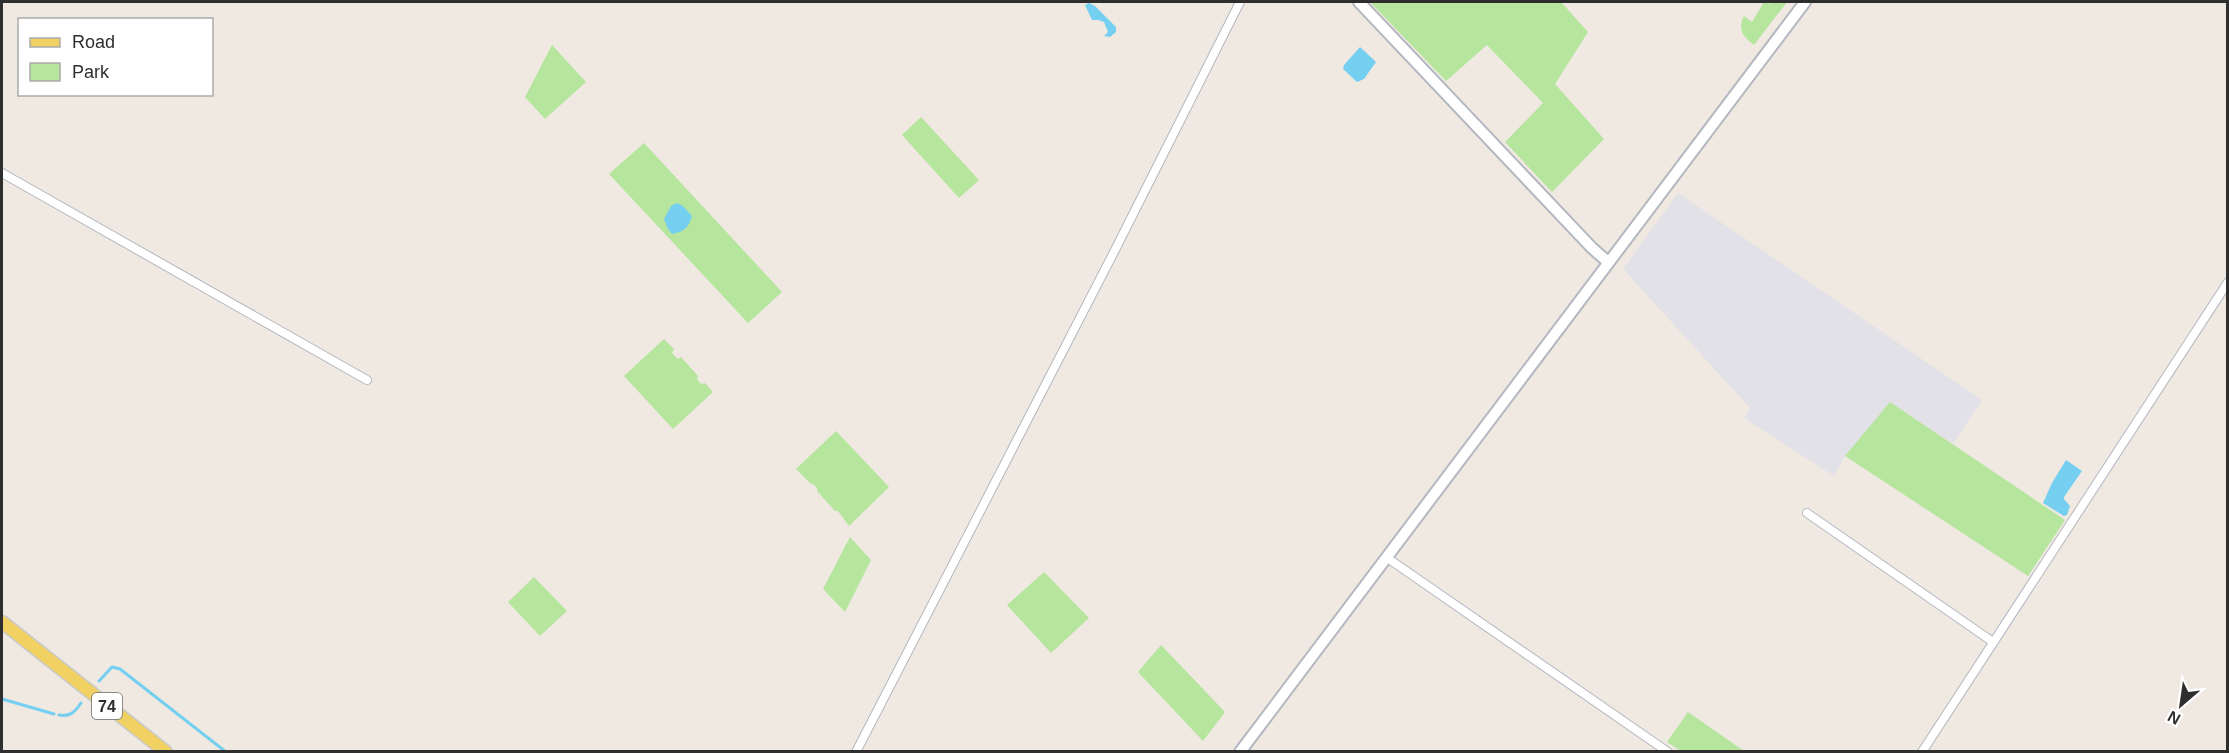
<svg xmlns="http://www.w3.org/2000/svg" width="2229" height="753" font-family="Helvetica,sans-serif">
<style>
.industrial{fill:#e3e1e8}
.green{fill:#b6e59e}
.water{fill:#75cff0}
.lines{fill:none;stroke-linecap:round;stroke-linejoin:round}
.stream{stroke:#75cff0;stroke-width:3}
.street-casing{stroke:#b4b7c1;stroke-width:10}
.secondary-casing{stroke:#b4b7c1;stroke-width:14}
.primary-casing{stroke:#c9c9c9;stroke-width:15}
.street{stroke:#fff;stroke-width:8}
.secondary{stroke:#fff;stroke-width:10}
.primary{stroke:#f2d163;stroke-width:12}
.labels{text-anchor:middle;stroke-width:4.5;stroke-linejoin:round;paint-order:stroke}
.shield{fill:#fff;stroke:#6d6d6d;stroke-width:1.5}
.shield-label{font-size:16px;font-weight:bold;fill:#2e2e2e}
</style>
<rect width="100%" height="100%" fill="#efe9e1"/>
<path class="industrial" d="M1678,193l304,207 -29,44 -63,-42 -45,54 -11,20 -90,-58 6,-10 -127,-139z"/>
<path class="green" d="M1370,2h191l27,30 -33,52 49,55 -52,53 -47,-50 38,-39 -56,-58 -41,36z
M1764,2l6,2 2,-2h15l-33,43c-11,-8 -17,-16 -10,-29l8,6z
M552,45l34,37 -41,37 -20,-22z
M921,117l58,63 -20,18 -57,-63z
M644,143l138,149 -34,31 -139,-149z
M664,339l10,10 -2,4 6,6 3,-2 17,19 -1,3 4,5 4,-1 8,9 -40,37 -49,-53z
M1890,402l175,118 -37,56 -183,-120z
M836,431l53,56 -40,39 -11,-15h-3l-18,-20v-3l-4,-4 -3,-1 -14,-14z
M850,537l21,23 -26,52 -22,-23z
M1044,572l45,46 -38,35 -44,-48z
M534,577l33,34 -27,25 -32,-34z
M1161,645l64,67 -22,29 -65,-69z
M1688,712l56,39h-63l-14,-9z"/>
<path class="water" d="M1089,3l6,3 21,21v5l-6,5 -6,-1 4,-4 -4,-10 -6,-2h-6l-7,-15z
M1360,47l16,15 -12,17 -7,3 -14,-13 1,-4z
M677,203l6,3 9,10c-3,11 -8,16 -20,18l-4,-5 -4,-10 7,-13z
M2066,460l16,11 -18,26v2l6,7 -3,9 -3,1 -21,-13 9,-20z"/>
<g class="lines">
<path class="stream" d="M99,681l13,-14 8,2 106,83
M2,699l52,15
M59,715c11,2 16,-3 22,-12"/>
<g class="street-casing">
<path id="street" d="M2,173l365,207
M1807,513l186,129
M1386,557l282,195
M856,752l259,-502 125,-248
M1922,752l306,-470"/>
</g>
<g class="secondary-casing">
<path id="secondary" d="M1359,2l233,246 16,14
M1240,752l565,-750"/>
</g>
<g class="primary-casing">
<path id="primary" d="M2,622l164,130"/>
</g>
<use href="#street" class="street"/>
<use href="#secondary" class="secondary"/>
<use href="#primary" class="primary"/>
</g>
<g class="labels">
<rect class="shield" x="92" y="693" width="30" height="26" rx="4.5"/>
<g class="shield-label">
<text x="107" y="712">74</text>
</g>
</g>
<rect width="2229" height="753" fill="none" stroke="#2e2e2e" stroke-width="6"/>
<rect x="18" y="18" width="195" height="78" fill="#ffffff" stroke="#ababab" stroke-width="1.5"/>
<rect x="30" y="38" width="30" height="9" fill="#f2d163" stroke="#ababab" stroke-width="1.5"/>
<text x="72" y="48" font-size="18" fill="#2e2e2e">Road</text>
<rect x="30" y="63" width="30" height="18" fill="#b6e59e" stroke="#ababab" stroke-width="1.5"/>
<text x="72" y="78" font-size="18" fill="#2e2e2e">Park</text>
<g transform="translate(2181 705) rotate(209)" stroke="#ffffff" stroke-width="4.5" paint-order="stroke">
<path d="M0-4.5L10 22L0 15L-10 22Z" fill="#2e2e2e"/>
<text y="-9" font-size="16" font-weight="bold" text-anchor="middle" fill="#2e2e2e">N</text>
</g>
</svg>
